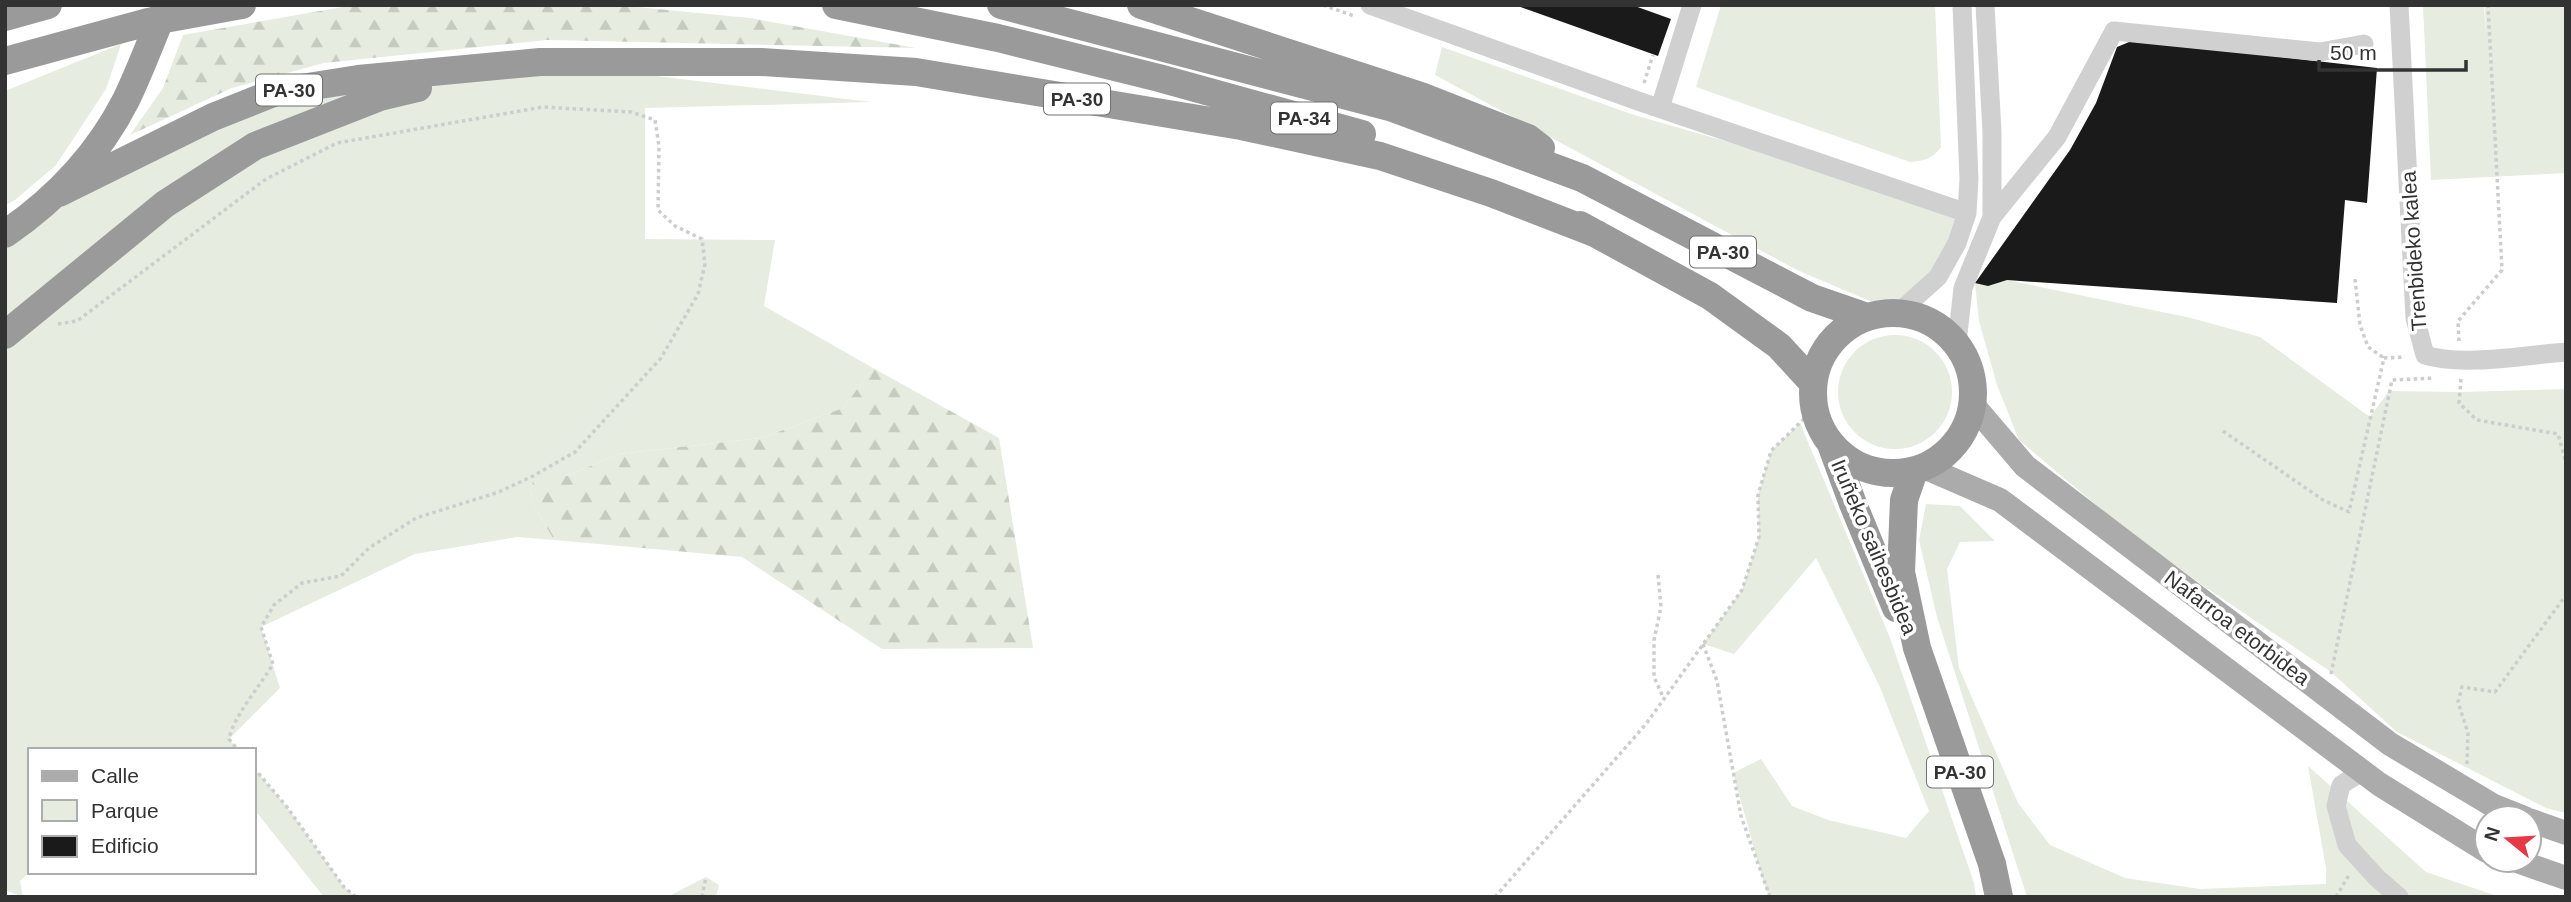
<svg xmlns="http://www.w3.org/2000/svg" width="2571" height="902" font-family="Arial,sans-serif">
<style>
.green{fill:#e6ecdf}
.forest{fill:url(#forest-firs)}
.building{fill:#1a1a1a}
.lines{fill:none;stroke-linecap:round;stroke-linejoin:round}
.path{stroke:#cdcdcd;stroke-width:3.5;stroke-dasharray:3.5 3.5;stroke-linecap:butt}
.minor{stroke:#d0d0d0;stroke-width:19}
.major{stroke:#ababab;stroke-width:24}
.highway{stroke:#9a9a9a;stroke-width:28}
.labels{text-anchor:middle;stroke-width:7;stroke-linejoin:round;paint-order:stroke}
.shield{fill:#fff;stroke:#707070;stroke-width:2}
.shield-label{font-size:19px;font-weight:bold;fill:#333}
.street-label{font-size:21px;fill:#333;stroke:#fff}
</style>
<defs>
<pattern id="forest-firs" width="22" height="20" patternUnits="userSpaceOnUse" patternTransform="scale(1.75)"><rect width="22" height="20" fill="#e6ecdf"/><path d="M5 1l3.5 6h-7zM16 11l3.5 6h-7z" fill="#c6cbc0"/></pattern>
</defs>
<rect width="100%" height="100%" fill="#fff"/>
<path class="green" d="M1721,5h214l6,142c-8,12 -18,14 -31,15l-214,-75z
M2423,5h61l2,31 -1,-31h81v168l-135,7z
M121,44l-15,45 -50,76 -41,35 -10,5v-114z
M1442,47l192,68 277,79 56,19 -10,30 -59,70 -101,-43 -362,-195z
M540,62l331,40 -226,6v131l130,1 -11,66 109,62 -30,40 -82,30 -142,16 -52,22h-34l-2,25 23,39 -37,-3 -102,17 -154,73 19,61 -51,51 9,11h-208v122l-10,9 3,16 -18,-7v-657l271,-141z
M2007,280l184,38 69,19 110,80 19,-26 71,1 106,-3v424l-20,-5 -149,-76 -66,-60 -130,-88 -87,-64 -95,-80 -22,-55 -18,-64 -4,-38z
M1838 392a57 57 0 1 1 114 0a57 57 0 1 1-114 0Z
M1800,423l90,215 84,245 2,14h-207l-6,-17 -30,-107 28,-14 31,47 36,14 78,18 23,-27 -50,-126 -63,-127 -82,96 -31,-10 39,-54 17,-53 -1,-42 13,-44z
M1926,504l34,2 35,35 -35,1 -13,27 12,99 59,135 32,42 75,33 75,11 126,-5v-16l-18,-102 118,106 74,25h-473l-90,-280 -18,-77z
M254,768l33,39 57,80 12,10h-32l-70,-88z
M706,877l13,8 -3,12h-49z"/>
<path class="forest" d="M354,5h262l134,13 166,30 -369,-8 -223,23 -92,25 -102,47 33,-47 20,-53z
M873,368l126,70 34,210 -151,1 -140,-92 -188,-17 -23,-39 2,-25h34l52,-22 142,-16 82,-30z"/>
<path class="building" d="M1515,5h117l39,14 -13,37z
M2134,40l243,28 -10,135 -22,-3 -8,103 -330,-23 -19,6 -13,-3 95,-133 26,-47 21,-56z"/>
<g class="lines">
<path class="path" d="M1323,5l31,11
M1644,83l9,-28
M2355,279l5,46 8,22 16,11
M58,324l19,-3 189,-142 71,-36 206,-36 88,5 24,8 4,26 -1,64 17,16 27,13 3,25 -7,30 -37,64 -86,94 -42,24 -34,16 -83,26 -47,30 -28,28 -39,7 -28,22 -13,22 12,37c-13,22 -40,53 -44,75l9,11
M2459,341l-1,-20 44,-51 -14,-265
M2461,379l-2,24 18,17 81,14 8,29
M2223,431l100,69 26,12 35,-154 21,-1
M1658,575l3,32 -7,33v37l10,22
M1703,644l14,37 24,135 29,81
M2331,674l61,-294 42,-2
M2467,764l1,-31 -10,-31 4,-15 33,5 71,-97
M254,768l33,39 57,80 12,10
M5,895l2,2
M702,897l4,-20
M1495,897l151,-173 96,-134 17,-53 -1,-42 13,-44 43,-42
M2336,897l13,-22"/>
<path class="minor" d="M1370,5l268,96 329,112
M2399,5l16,313 10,37c37,12 100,0 141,-3
M1660,108l32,-103
M1992,217l65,-80 57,-106 206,21 44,-8
M1898,313l40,-36 19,-34 10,-30 2,-34 -7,-174
M1957,343l6,-55 29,-71v-85l-7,-127
M2363,771l-22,14 -5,21 11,39 30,33 22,19"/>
<path class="major" d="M1973,405l52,61 365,278 104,62 30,12
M1926,468l74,32 379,284 108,67
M2529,820l37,13
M2514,860l52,18"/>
<path class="highway" d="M836,5l162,33 161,40 203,56
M1001,5l392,103 189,70 230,120 55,19
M1141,5l280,91 107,42 13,10
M5,17l43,-12
M5,61l143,-39 94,-17
M59,193l154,-76 63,-25 82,-13 182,-17h221l155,10 325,54 139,30 111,37 106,41
M1580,225l130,71 69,50 34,37
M5,234c51,-35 93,-79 121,-134 15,-31 27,-64 40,-95
M1813 393a80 80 0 1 1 160 0a80 80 0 1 1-160 0Z
M5,335l160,-131 90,-58 125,-49 38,-9
M1832,447l21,57 43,104
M1914,471l-10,29 -3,72 16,76 75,216 7,33"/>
</g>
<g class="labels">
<g class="shield">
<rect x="256" y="74.5" width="66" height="31" rx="5"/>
<rect x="1044" y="83.5" width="66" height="31" rx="5"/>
<rect x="1271" y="102.5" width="66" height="31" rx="5"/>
<rect x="1690" y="236.5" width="66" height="31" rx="5"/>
<rect x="1927" y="756.5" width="66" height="31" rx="5"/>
</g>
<g class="shield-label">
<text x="289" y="97">PA-30</text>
<text x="1077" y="106">PA-30</text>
<text x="1304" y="125">PA-34</text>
<text x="1723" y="259">PA-30</text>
<text x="1960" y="779">PA-30</text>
</g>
<g class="street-label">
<text transform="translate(2414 251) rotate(-94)" y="7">Trenbideko kalea</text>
<text transform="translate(1874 547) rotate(67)" y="7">Iruñeko saihesbidea</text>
<text transform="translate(2237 628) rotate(37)" y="7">Nafarroa etorbidea</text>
</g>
</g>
<rect width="2571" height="902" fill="none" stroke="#333333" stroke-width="14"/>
<rect x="28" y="748" width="228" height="126" fill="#ffffff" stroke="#adadad" stroke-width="2"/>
<rect x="42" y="771" width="35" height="10" fill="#ababab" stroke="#adadad" stroke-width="2"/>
<text x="91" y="783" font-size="21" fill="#333333">Calle</text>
<rect x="42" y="800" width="35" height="21" fill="#e6ecdf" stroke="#adadad" stroke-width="2"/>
<text x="91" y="818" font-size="21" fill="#333333">Parque</text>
<rect x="42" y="836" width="35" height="21" fill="#1a1a1a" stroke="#adadad" stroke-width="2"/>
<text x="91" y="853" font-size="21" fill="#333333">Edificio</text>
<g transform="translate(2508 839) rotate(288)"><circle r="33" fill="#ffffff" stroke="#adadad" stroke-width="2"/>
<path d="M0-5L12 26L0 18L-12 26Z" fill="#e63946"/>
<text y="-10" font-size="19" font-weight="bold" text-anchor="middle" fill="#333333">N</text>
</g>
<path d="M2319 60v10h147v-10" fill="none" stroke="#333333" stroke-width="3.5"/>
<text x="2330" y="60" font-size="21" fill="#333333" stroke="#ffffff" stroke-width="5" paint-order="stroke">50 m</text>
</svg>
